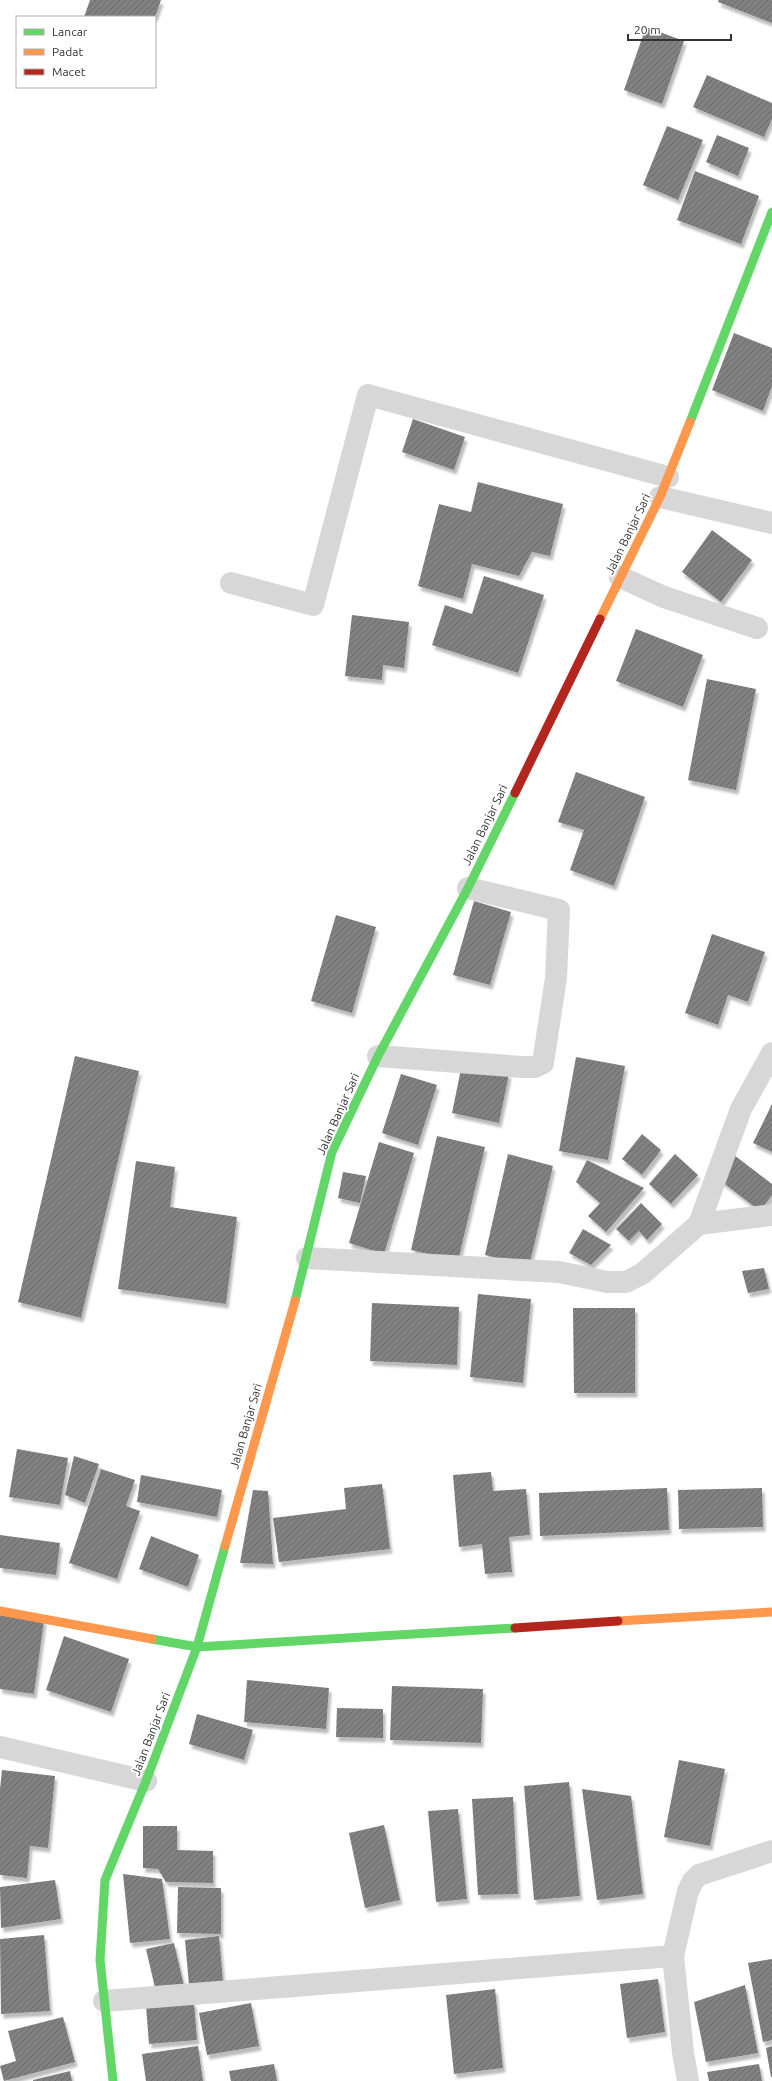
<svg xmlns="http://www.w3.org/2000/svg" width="772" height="2081" font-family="Ubuntu,sans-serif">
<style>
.building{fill:url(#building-hatch);filter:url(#shadow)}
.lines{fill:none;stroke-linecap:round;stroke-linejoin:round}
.street{stroke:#d7d7d7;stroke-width:22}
.fast{stroke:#63d668;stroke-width:9}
.slow{stroke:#ff974d;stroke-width:9}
.jam{stroke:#b3261e;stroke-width:9}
.labels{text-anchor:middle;stroke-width:4;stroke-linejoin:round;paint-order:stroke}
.street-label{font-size:12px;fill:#333;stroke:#fff}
</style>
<defs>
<pattern id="building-hatch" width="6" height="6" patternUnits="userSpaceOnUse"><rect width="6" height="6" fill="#818181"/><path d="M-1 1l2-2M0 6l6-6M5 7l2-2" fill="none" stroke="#6a6a6a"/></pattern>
<filter id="shadow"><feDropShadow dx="2.5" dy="4.5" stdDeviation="1" flood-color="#0004"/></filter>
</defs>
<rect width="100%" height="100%" fill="#fff"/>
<path class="building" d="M90,0h71l-6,17h-71z
M719,0h53v23l-54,-21z
M646,27l38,14 -22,63 -38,-14z
M707,75l65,28v16l-8,18 -71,-30z
M667,126l36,14 -25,60 -35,-15z
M717,135l32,13 -11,28 -32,-14z
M695,171l64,25 -18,48 -64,-24z
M734,333l38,15v38l-9,25 -51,-21z
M413,419l52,18 -11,33 -52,-18z
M478,482l85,22 -13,52 -18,-4 -13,24 -47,-12 -9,35 -45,-13 21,-82 32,8z
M712,530l40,30 -31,42 -39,-30z
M484,576l60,19 -26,78 -86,-28 13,-40 27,9z
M352,615l57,7 -5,46 -21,-3 -1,15 -37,-4z
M636,629l67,26 -20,52 -67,-26z
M707,679l49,10 -20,101 -48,-10z
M576,772l69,25 -31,89 -44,-16 14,-40 -26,-8z
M474,901l37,11 -21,73 -37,-10z
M336,915l40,12 -24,86 -41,-12z
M712,934l53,18 -17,50 -20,-7 -10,30 -33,-12z
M75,1056l64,15 -58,247 -63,-16z
M576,1057l49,9 -17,94 -49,-9z
M462,1064l47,10 -10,49 -47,-10z
M401,1074l36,11 -19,60 -36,-12z
M772,1104v48l-19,-9z
M642,1134l19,16 -19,25 -20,-16z
M437,1136l48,11 -27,114 -47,-11z
M379,1142l35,11 -30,101 -35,-11z
M508,1154l45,12 -24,100 -44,-11z
M675,1154l23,21 -27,29 -22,-20z
M734,1155l38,29v11l-12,16 -43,-33z
M587,1160l57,28 -38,44 -18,-16 12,-13 -24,-21z
M136,1161l39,6 -5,40 67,10 -11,87 -108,-15z
M343,1172l23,4 -6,27 -22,-5z
M641,1203l21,21 -15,16 -8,-9 -10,10 -13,-12z
M583,1229l28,16 -20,20 -22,-12z
M764,1268l5,21 -21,4 -6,-22z
M478,1294l53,5 -8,84 -53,-6z
M372,1303l87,4 -2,58 -87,-4z
M573,1308h62v85h-61z
M17,1449l51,9 -8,47 -51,-8z
M74,1456l25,8 -14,39 -20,-8z
M101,1469l34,11 -9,26 14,5 -23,68 -48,-16z
M491,1472l2,19 33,-2 4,46 -21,2 3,35 -27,2 -3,-30 -23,3 -6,-72z
M141,1475l81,15 -5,27 -80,-15z
M382,1484l8,65 -111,13 -6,-44 73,-9 -2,-21z
M667,1488l2,42 -129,6 -1,-43z
M762,1488l1,39 -84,2 -1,-39z
M253,1490l15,1 5,73 -33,-1z
M0,1535l60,8 -4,32 -56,-7z
M151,1536l48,19 -11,32 -49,-18z
M0,1613l44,7 -10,74 -34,-5z
M64,1636l65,23 -18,53 -65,-22z
M247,1680l82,8 -3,41 -82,-7z
M392,1686l91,3 -2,54 -91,-3z
M337,1708l46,1v29l-47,-1z
M197,1714l56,16 -9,30 -55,-16z
M679,1760l46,9 -15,77 -46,-9z
M2,1770l53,6 -7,72 -18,-2 -3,32 -27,-3v-86z
M569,1782l11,114 -46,4 -10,-114z
M582,1789l49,7 12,98 -46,6z
M513,1797l5,97 -40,1 -6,-96z
M458,1809l9,90 -31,3 -8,-91z
M384,1825l16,75 -35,8 -16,-75z
M143,1826h34v24l36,1v32l-47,-1 -8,-13 -15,-1z
M123,1874l39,5 8,60 -40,4z
M55,1880l6,39 -60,9 -1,-41z
M178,1887l43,1v46l-44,-1z
M44,1935l6,76 -49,3 -1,-75z
M219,1936l4,46 -34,3 -4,-45z
M174,1943l10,43 -28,6 -10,-43z
M772,1959v81l-9,2 -15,-79z
M658,1979l7,53 -38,6 -7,-54z
M745,1985l13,68 -52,9 -12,-60z
M495,1989l8,79 -49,6 -8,-79z
M194,2002l3,38 -48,4 -3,-38z
M251,2003l8,43 -52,9 -8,-42z
M63,2017l12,45 -71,19 -4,-15 16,-5 -8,-30z
M198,2046l5,35h-57l-4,-27z
M772,2046v31h-1l-5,-29z
M274,2064l3,17h-46l-2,-10z
M759,2064l3,17h-53l-2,-9z
M70,2071l2,10h-39v-1z"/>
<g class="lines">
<path class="street" d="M660,497l112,26
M620,577l44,20 93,31
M231,583l82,22 55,-210 300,82
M378,1056l144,11h13l8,-4 13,-85 3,-68 -91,-22
M699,1224l42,-115 31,-56
M307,1258l252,14 48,10h19l16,-8 57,-50 73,-9
M0,1747l146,34
M104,2001l569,-45
M688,2081l-5,-29 -10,-96 15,-65 5,-10 6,-6 73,-24"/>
<path class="fast" d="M690,422l82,-210
M295,1301l37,-149 46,-96 90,-168 47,-95
M152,1639l45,8 318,-19
M113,2081l-13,-121 5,-80 41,-99 51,-134 28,-101"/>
<path class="slow" d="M600,619l60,-122 30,-75
M225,1546l70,-245
M0,1611l152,28
M618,1621l154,-9"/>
<path class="jam" d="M515,793l85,-174
M515,1628l103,-7"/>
</g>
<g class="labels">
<g class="street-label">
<text transform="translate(628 534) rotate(-64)" y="4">Jalan Banjar Sari</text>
<text transform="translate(485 825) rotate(-64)" y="4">Jalan Banjar Sari</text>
<text transform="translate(338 1114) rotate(-66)" y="4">Jalan Banjar Sari</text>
<text transform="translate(246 1426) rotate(-74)" y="4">Jalan Banjar Sari</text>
<text transform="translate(151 1734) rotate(-69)" y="4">Jalan Banjar Sari</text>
</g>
</g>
<rect x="16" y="16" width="140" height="72" fill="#ffffff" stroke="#adadad"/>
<rect x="24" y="29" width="20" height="6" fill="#63d668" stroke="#adadad"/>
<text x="52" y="36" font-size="12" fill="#333333">Lancar</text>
<rect x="24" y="49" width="20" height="6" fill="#ff974d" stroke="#adadad"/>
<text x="52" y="56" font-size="12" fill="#333333">Padat</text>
<rect x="24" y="69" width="20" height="6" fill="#b3261e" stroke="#adadad"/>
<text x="52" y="76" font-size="12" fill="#333333">Macet</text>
<path d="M628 34v6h103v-6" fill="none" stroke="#333333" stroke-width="2"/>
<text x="634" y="34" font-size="12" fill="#333333" stroke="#ffffff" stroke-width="3" paint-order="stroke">20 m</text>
</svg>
